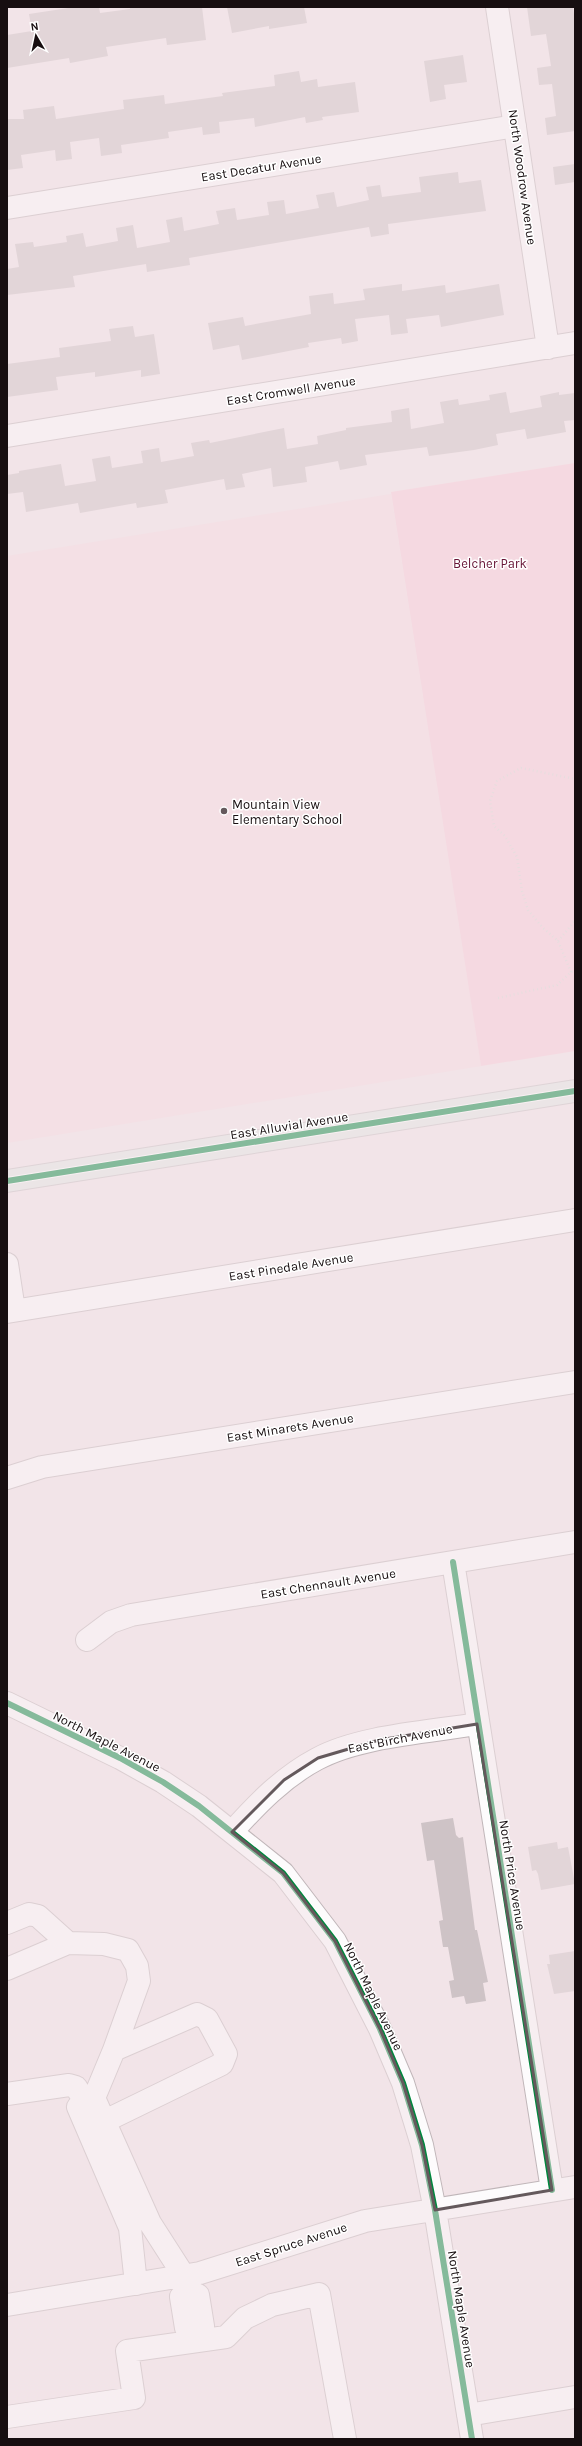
<svg xmlns="http://www.w3.org/2000/svg" width="582" height="2446" font-family="Karla,sans-serif">
<style>
.built{fill:#f5dbe2}
.green{fill:#f9cdd9}
.building{fill:#cec3c6}
.lines{fill:none;stroke-linecap:round;stroke-linejoin:round}
.minor-casing{stroke:#c0b6b9;stroke-width:24}
.major-casing{stroke:#c7c1c3;stroke-width:24}
.path{stroke:#d8d5d5;stroke-width:2.5;stroke-dasharray:1 3;stroke-linecap:butt}
.minor{stroke:#fdfbfc;stroke-width:22}
.major{stroke:#e2e7e5;stroke-width:22}
.cycleway-casing{stroke:#fff;stroke-width:8}
.cycleway{stroke:#00873e;stroke-width:6}
.marked{fill:none;stroke:#64595c;stroke-width:3;stroke-linejoin:round}
.poi-dot{fill:#64595c;stroke:#fff;stroke-width:1.5}
.labels{text-anchor:middle;stroke-width:3;stroke-linejoin:round;paint-order:stroke}
.street-label{font-size:13px;fill:#170e10;stroke:#fff}
.park-label{font-size:13px;fill:#671436;stroke:#fff}
.poi-label{font-size:13px;fill:#170e10;stroke:#fff;text-anchor:start}
</style>
<rect width="100%" height="100%" fill="#f2e4e8"/>
<path class="built" d="M391,494l90,572 -474,77v-587z"/>
<path class="green" d="M575,463v588l-94,15 -90,-574z"/>
<path class="building" d="M75,7h24l1,6 30,-4v-2h72l4,33 -39,5 -1,-7 -60,9 2,9 -38,7 -1,-5 -62,10v-33l25,-4 -3,-17z
M227,7h77l3,16 -38,6v-3l-37,7z
M527,7h46l2,14v110l-28,4 -2,-17 11,-2 -4,-32 -13,1 -2,-17 14,-2 -5,-32 -15,2z
M463,55l4,27 -23,3 2,14 -16,3 -6,-41z
M299,71l2,11 16,-3 1,8 37,-5 4,30 -37,5 1,3 -17,3 -1,-6 -50,10 -1,-9 -35,4 1,11 -17,2 -1,-8 -34,5 1,6 -48,7 1,8 -21,3 -2,-18 -29,4 2,17 -16,2 -1,-11 -34,5 2,13 -16,2v-51h17l-1,-9 31,-4 2,13 68,-10 -1,-9 41,-5 1,9 58,-8 -1,-3 53,-7 -1,-11z
M575,164v18l-20,3 -2,-18z
M458,172l1,11 22,-3 5,31 -98,13 1,10 -18,3 -2,-10 -180,31 1,7 -43,7 -1,-8 -73,12 2,11 -68,8v-26l12,-2 -4,-23 18,-2 1,5 33,-5 -1,-6 17,-3 3,14 32,-6 -2,-13 17,-3 4,23 33,-6 -4,-22 16,-3 2,14 35,-7 -3,-13 19,-3 2,12 32,-5 -2,-13 17,-2 2,14 33,-6 -3,-13 18,-3 3,15 32,-7 -3,-13 14,-2 2,12 39,-5 -2,-15z
M402,284v7l43,-6 1,8 53,-9 5,31 -63,12 -2,-12 -33,4 2,14 -17,2 -2,-20 -34,4 3,22 -16,3 -1,-6 -33,5 1,4 -67,13 -3,-15 -26,5 -5,-27 35,-6 2,9 66,-12 -2,-18 24,-3 1,11 31,-4 -2,-11z
M133,326l2,11 19,-3 6,40 -19,3v-7l-46,7v-5l-39,5 2,13 -51,7v-33l53,-7 -1,-9 52,-7 -2,-12z
M506,392l4,21 32,-6 -2,-11 19,-4v3l16,-2v27l-11,1 2,11 -39,7 -2,-10 -29,5 2,11 -24,5 -45,6 -2,-9 -62,8 2,10 -27,5 -2,-9 -33,6 2,15 -34,5 -2,-19 -29,6 3,13 -19,3 -2,-11 -59,11 3,13 -31,5 -1,-5 -56,10 -2,-10 -52,9 -3,-20 -16,2v-19l12,-2v-2l42,-7 4,22 31,-5 -4,-22 18,-3 2,12 31,-5 -2,-12 18,-3 2,14 33,-6 -3,-13 18,-3 1,3 74,-15 3,21 31,-5 -1,-8 29,-6v-2l46,-6 -1,-11 18,-3 2,21 33,-6 -4,-21 18,-3 1,6 31,-5 -1,-5z
M453,1818l3,17 3,3 4,-1 12,93h2l11,52 -5,1 3,18 -20,3 -2,-8 -12,2 -3,-17 5,-1 -6,-33h-5l-4,-26 4,-1 -9,-60 -7,1 -6,-38z
M557,1842l1,7 10,-2 7,37 -34,6 -3,-16 -2,-4 -4,1 -4,-24z
M575,1951v40l-21,3 -7,-30h3l-1,-9z"/>
<g class="lines">
<g class="minor-casing">
<path id="minor" d="M497,7l51,341
M7,208l508,-82
M7,436l568,-93
M7,1264l7,46
M7,1312l568,-92
M7,1478l35,-11 533,-85
M453,1562l99,628
M87,1640l24,-18 20,-7 444,-73
M7,1703l113,55 43,24 36,24 84,67 52,68 45,88 23,54 19,62 13,65 37,229
M232,1832c25,-28 51,-55 85,-73 42,-23 112,-27 160,-35
M7,1923l22,-9 9,2 30,27 36,1 24,6 9,16 2,15 -25,69
M7,1969l61,-26
M7,2094l62,-9 7,2 8,13
M94,2098l20,-48 83,-36 10,5 19,35 -4,10 -117,57
M136,2284l-6,-56 -52,-121 6,-7 10,-2 56,125 34,53 6,15 8,4 5,31 -8,6
M190,2291l-9,6 5,31 9,4
M7,2305l193,-32 165,-52 210,-34
M468,2415l107,-18
M7,2417l127,-19 -7,-47 99,-14 19,-19 27,-13 47,-11 26,145"/>
</g>
<g class="major-casing">
<path id="major" d="M7,1181l568,-90"/>
</g>
<path class="path" d="M558,941l17,-20
M571,972l-13,-31 -15,-13 -15,-18 -6,-19 -5,-34 -12,-21 -11,-10 -4,-25 7,-20 24,-13 54,11
M498,998l59,-13 14,-13 4,-1"/>
<use href="#minor" class="minor"/>
<use href="#major" class="major"/>
<g class="cycleway-casing">
<path id="cycleway" d="M7,1181l568,-90
M453,1562l99,628
M7,1703l113,55 43,24 36,24 84,67 52,68 45,88 23,54 19,62 13,65 37,229"/>
</g>
<use href="#cycleway" class="cycleway"/>
</g>
<path d="M0 0H582V2446H0ZM477,1724l75,466 -117,20 -13,-65 -19,-62 -23,-54 -45,-88 -52,-68 -51,-41 52,-52 34,-22 61,-18z" fill="#f2e4e8" fill-opacity=".55" fill-rule="evenodd"/>
<path class="marked" d="M477,1724l75,466 -117,20 -13,-65 -19,-62 -23,-54 -45,-88 -52,-68 -51,-41 52,-52 34,-22 61,-18z"/>
<circle class="poi-dot" cx="224" cy="811" r="4"/>
<g class="labels">
<g class="street-label">
<text transform="translate(261 167) rotate(-9)" y="5">East Decatur Avenue</text>
<text transform="translate(523 177) rotate(82)" y="5">North Woodrow Avenue</text>
<text transform="translate(291 390) rotate(-9)" y="5">East Cromwell Avenue</text>
<text transform="translate(289 1125) rotate(-9)" y="5">East Alluvial Avenue</text>
<text transform="translate(291 1266) rotate(-9)" y="5">East Pinedale Avenue</text>
<text transform="translate(290 1427) rotate(-9)" y="5">East Minarets Avenue</text>
<text transform="translate(328 1583) rotate(-9)" y="5">East Chennault Avenue</text>
<text transform="translate(400 1738) rotate(-11)" y="5">East Birch Avenue</text>
<text transform="translate(107 1741) rotate(27)" y="5">North Maple Avenue</text>
<text transform="translate(513 1875) rotate(81)" y="5">North Price Avenue</text>
<text transform="translate(374 1996) rotate(64)" y="5">North Maple Avenue</text>
<text transform="translate(291 2244) rotate(-18)" y="5">East Spruce Avenue</text>
<text transform="translate(462 2309) rotate(81)" y="5">North Maple Avenue</text>
</g>
<g class="park-label">
<text x="490" y="568">Belcher Park</text>
</g>
<g class="poi-label">
<text x="232" y="809">Mountain View<tspan x="232" dy="15">Elementary School</tspan></text>
</g>
</g>
<rect width="582" height="2446" fill="none" stroke="#170e10" stroke-width="16"/>
<g transform="translate(36 36) rotate(351)" stroke="#ffffff" stroke-width="3" paint-order="stroke">
<path d="M0-3L7 15L0 10L-7 15Z" fill="#170e10"/>
<text y="-6" font-size="11" font-weight="bold" text-anchor="middle" fill="#170e10">N</text>
</g>
</svg>
